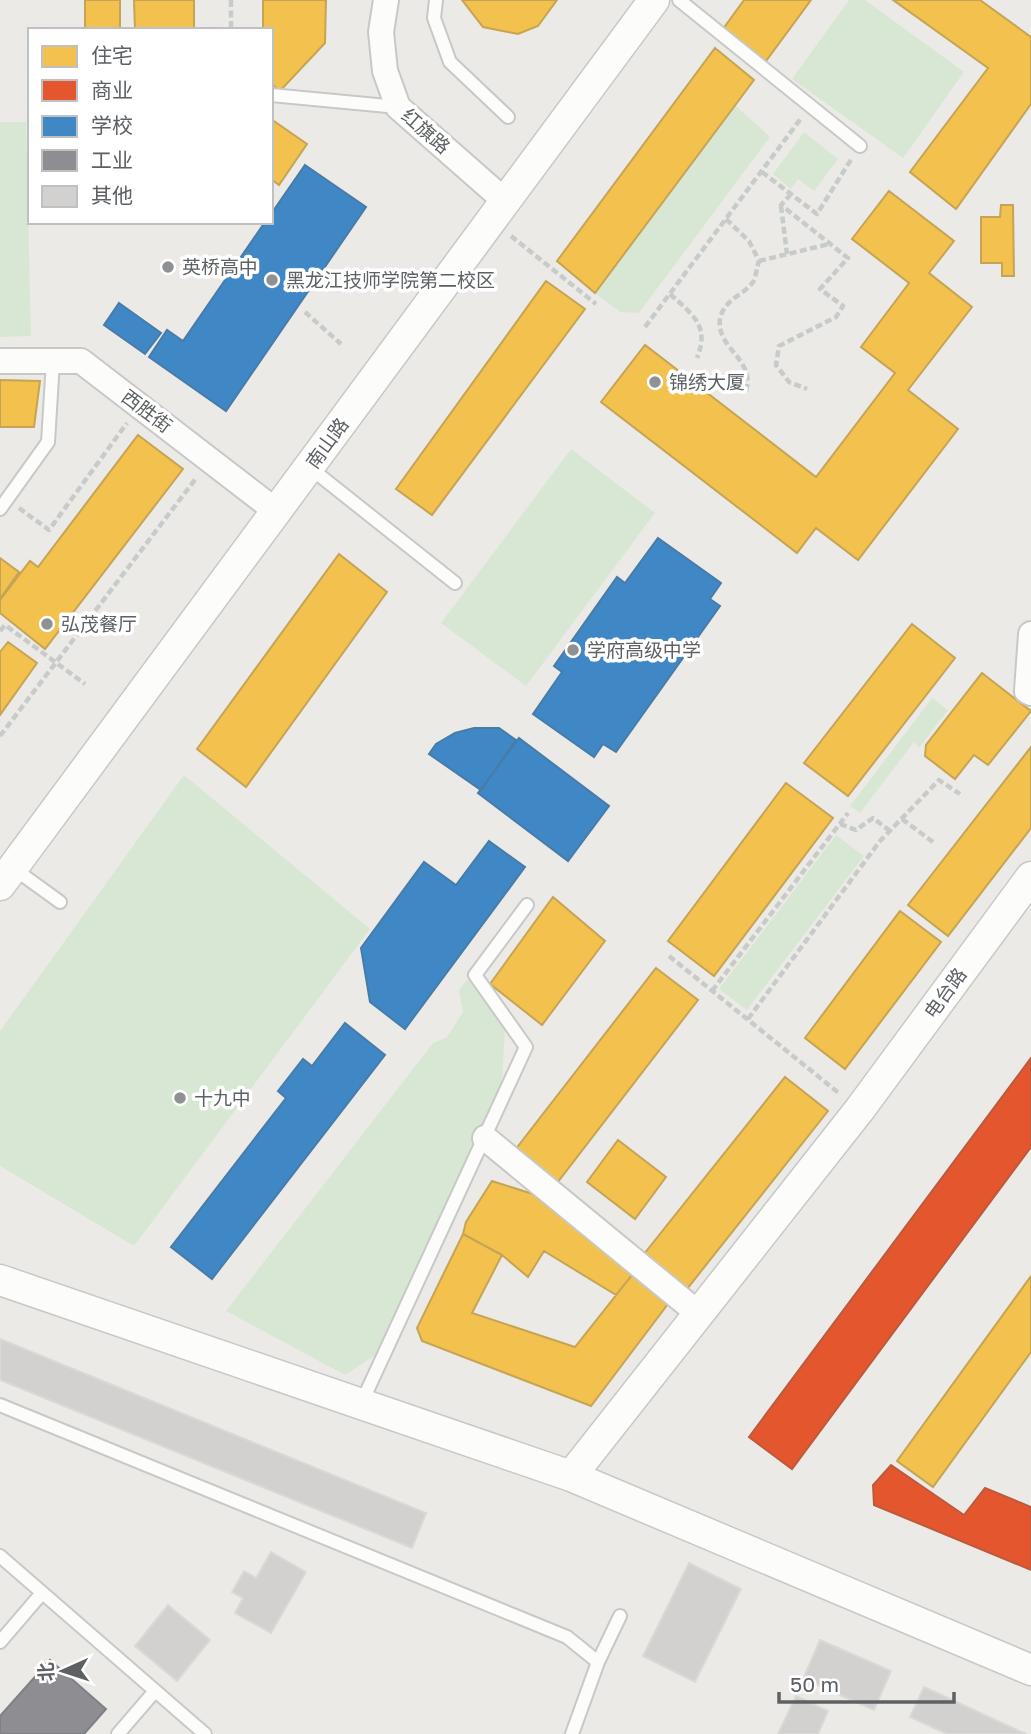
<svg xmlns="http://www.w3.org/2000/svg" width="1031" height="1734" font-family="'Golos Text','Noto Sans SC',sans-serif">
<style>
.green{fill:#d8e7d3}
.homes{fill:#f2c14e;stroke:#c5a455;stroke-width:2}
.shops{fill:#e4572e;stroke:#bc5a3e;stroke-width:2}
.schools{fill:#3f88c5;stroke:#487ca8;stroke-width:2}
.industry{fill:#8d8d92;stroke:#7f8084;stroke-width:2}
.building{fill:#d3d1d0;stroke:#dbd9d6;stroke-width:2}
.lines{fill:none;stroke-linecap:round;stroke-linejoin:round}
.service-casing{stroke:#c8c8c7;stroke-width:16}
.minor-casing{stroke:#c8c8c7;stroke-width:28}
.tertiary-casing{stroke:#c8c8c7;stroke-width:33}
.path{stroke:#c7cbc9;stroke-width:4.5;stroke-dasharray:7 3.5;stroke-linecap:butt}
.service{stroke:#fcfcfb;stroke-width:12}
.minor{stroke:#fcfcfb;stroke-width:24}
.tertiary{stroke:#fcfcfb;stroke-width:30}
.poi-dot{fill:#8f9192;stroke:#fff;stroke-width:2.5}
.labels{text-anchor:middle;stroke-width:7;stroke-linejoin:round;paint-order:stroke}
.street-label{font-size:19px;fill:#5d6164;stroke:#fff}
.poi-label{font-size:19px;fill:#5d6164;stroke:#fff;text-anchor:start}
</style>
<rect width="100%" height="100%" fill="#eceae7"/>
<path class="green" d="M849,0h16l99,72 -61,86 -111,-79z
M735,105l35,32 -131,176 -19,-1 -25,-19z
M0,122h26l5,214 -31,1z
M804,132l34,27 -24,32 -16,-12 -7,10 -18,-15z
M571,449l84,64 -129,173 -85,-63z
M932,698l16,12 -29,38 -5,-6 -54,71 -10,-7z
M184,775l186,154 -236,317 -134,-80v-135z
M836,835l28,21 -117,154 -28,-21z
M468,979l37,47 -3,57 -122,269 -35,23 -119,-64 207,-268 14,-6 16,-25 -4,-22z"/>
<path class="homes" d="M85,0h35v30h-35z
M134,0h60v30h-59z
M263,0h63l-1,43 -46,49 -8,-10v-52h-8z
M462,0h95l-19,26 -20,8 -35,-7z
M744,0h67l-45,61 -43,-32z
M893,0h87l51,37v67l-75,105 -46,-37 78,-104z
M715,48l39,32 -159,213 -38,-32z
M271,119l36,25 -28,41 -8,-6z
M889,191l65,50 -25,32 43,34 -64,83 50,39 -100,131 -42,-32 -19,25 -196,-151 44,-57 171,132 79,-104 -34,-26 48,-64 -57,-44z
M1001,205h12l1,71h-12v-13h-21v-46h19z
M546,281l39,28 -153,206 -36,-26z
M0,380l40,1 -6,46h-34z
M138,435l45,34 -138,180 -45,-36v-13l30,-39 8,6z
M339,554l48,38 -141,195 -49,-38z
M0,558l19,14 -19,27z
M912,624l43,34 -107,138 -44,-33z
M8,642l29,21 -37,52v-63z
M982,673l49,38 -43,54 -14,-10 -19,24 -30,-23 1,-11z
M1031,747v81l-83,108 -40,-31z
M786,783l47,35 -119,158 -46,-35z
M553,897l52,44 -63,84 -52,-41z
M900,911l41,31 -96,127 -40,-31z
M656,968l42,32 -141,183 -42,-33z
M785,1077l43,34 -141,178 -43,-35z
M618,1140l48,37 -31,42 -48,-37z
M492,1181l44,14 100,75 -20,25 -72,-44 -16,26 -26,-22 -39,-21 3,-12z
M463,1234l39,21 -30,58 103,34 61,-77 35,30 -80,106 -169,-65 -5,-13z
M1031,1276v76l-98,135 -36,-26z"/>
<path class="shops" d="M1031,1058v89l-239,322 -43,-32z
M891,1465l73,50 21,-27 46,19v63l-157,-65 -1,-20z"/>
<path class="schools" d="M305,165l61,42 -140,204 -77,-54 18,-27 16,11 82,-119h6v-8z
M119,303l42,30 -16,21 -41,-29z
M658,538l63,45 -11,16 10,7 -104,146 -13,-8 -9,13 -61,-43 29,-42 -8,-6 63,-89 8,6z
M474,728h25l17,12 -35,50 -52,-36 7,-10 19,-11z
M519,738l90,68 -41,55 -90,-68z
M489,841l36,26 -120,162 -35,-27 -9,-54 63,-86 32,23z
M345,1023l40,32 -173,224 -41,-32 115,-149 -8,-7 25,-32 9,7z"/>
<path class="industry" d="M50,1660l56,49 -22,25h-84v-18z"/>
<path class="building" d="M0,1339l426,174 -14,35 -412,-168z
M271,1552l35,20 -35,61 -36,-20 8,-15 -11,-6 12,-21 12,7z
M689,1563l52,26 -46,93 -52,-26z
M168,1605l42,35 -33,41 -42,-35z
M820,1640l71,31 -17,39 -71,-31z
M924,1687l102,47h-79l-37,-17z
M796,1696l32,15 -10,23h-40z"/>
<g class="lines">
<g class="service-casing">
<path id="service" d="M436,0l-2,18 16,44 58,55
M679,0l181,146
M271,95l127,12
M309,467l146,116
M0,509l48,-67 5,-81
M13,868l47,34
M361,1404l165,-357 -51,-72 52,-70
M0,1405l567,232 31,25
M0,1556l205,178
M0,1642l42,-49
M118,1734l37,-43
M572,1734l26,-72 22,-46"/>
</g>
<g class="minor-casing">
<path id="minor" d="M386,0l-5,32 4,39 13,36 107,94
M0,361h81l195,150
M1031,634l-4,57 4,2
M485,1138l214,176"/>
</g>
<g class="tertiary-casing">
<path id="tertiary" d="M0,885l654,-885
M0,1280l571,196 460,194
M571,1476l289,-367 171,-232"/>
</g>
<path class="path" d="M231,0v30
M762,172l55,42 35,-56
M791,194l-10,11 67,53 -28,31 23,17 -7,11 -57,29 -3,19 13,17 18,7
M781,206l6,48
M726,219l23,22 10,20c-2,6 -3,16 -6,21 -10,14 -29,17 -33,37 -4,31 38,40 25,75
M511,236l85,68
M759,261l70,-17
M670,294c23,21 40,32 27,64
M305,312l36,32
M645,327l157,-210
M19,508l30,22 78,-107
M0,631l5,-6 80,59
M0,736l197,-259
M902,819l31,23
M840,824l16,6 17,-12 17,13
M669,956l171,138
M712,991l136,-178
M748,1019l132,-178 59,-61 21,14"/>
<use href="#service" class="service"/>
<use href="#minor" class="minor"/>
<use href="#tertiary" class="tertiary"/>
</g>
<g class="poi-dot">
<circle cx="168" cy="267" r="7"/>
<circle cx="272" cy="280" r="7"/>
<circle cx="655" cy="382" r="7"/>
<circle cx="47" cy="624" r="7"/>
<circle cx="573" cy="650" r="7"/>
<circle cx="180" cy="1098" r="7"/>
</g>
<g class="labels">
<g class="street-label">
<text transform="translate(426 131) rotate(41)" y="7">红旗路</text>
<text transform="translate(147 411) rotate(37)" y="7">西胜街</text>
<text transform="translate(327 443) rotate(-54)" y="7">南山路</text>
<text transform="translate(945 993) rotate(-54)" y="7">电台路</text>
</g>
<g class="poi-label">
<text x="182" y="274">英桥高中</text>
<text x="286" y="287">黑龙江技师学院第二校区</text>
<text x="669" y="389">锦绣大厦</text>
<text x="61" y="631">弘茂餐厅</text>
<text x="587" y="657">学府高级中学</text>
<text x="194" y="1105">十九中</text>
</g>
</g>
<rect x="28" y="28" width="245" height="196" fill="#ffffff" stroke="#bec0c1" stroke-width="2"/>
<rect x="42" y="46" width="35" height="21" fill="#f2c14e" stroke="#bec0c1" stroke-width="2"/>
<text x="91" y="63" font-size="21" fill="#5d6164">住宅</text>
<rect x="42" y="80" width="35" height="21" fill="#e4572e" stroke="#bec0c1" stroke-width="2"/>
<text x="91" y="98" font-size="21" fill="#5d6164">商业</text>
<rect x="42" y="116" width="35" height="21" fill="#3f88c5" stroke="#bec0c1" stroke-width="2"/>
<text x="91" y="133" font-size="21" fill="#5d6164">学校</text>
<rect x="42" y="150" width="35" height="21" fill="#8d8d92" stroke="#bec0c1" stroke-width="2"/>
<text x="91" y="168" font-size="21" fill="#5d6164">工业</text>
<rect x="42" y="186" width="35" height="21" fill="#d3d1d0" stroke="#bec0c1" stroke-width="2"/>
<text x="91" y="203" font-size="21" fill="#5d6164">其他</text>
<g transform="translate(63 1671) rotate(267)" stroke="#ffffff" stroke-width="5" paint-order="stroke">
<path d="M0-5L12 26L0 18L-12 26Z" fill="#5d6164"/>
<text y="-10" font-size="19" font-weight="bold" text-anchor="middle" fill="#5d6164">北</text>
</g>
<path d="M779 1692v10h175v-10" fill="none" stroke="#5d6164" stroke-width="3.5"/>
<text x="790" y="1692" font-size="21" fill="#5d6164" stroke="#ffffff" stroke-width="5" paint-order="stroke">50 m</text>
</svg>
